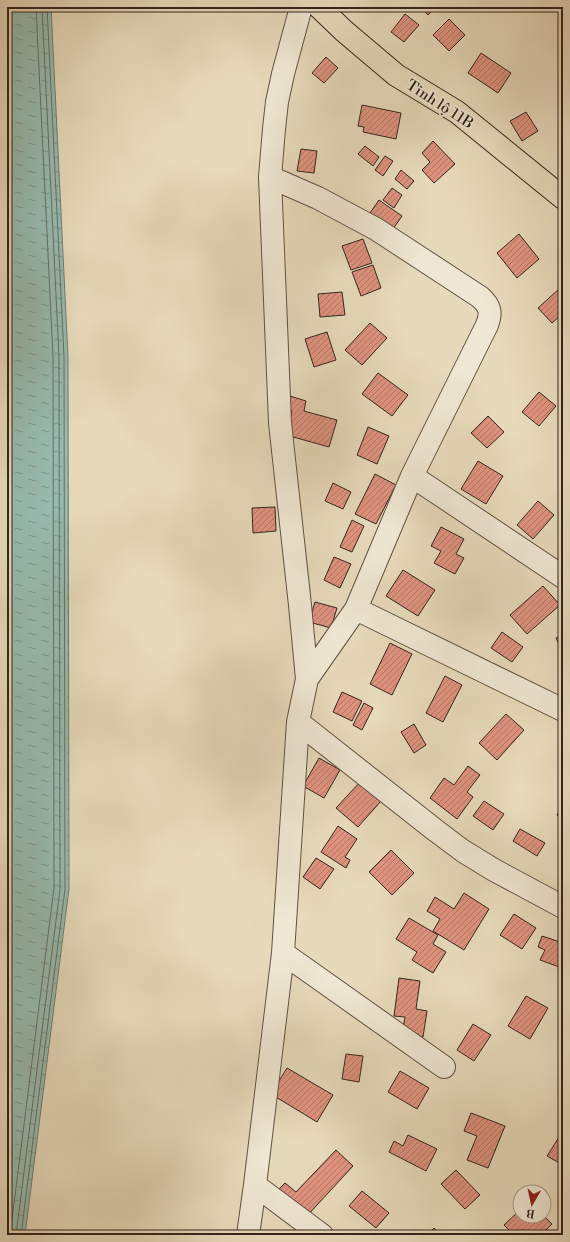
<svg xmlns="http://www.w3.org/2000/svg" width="570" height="1242" font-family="'Libre Bodoni',serif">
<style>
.water{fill:url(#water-ripples);stroke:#6f7f75}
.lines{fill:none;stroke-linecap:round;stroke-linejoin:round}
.shore{stroke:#647066;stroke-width:1}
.building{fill:url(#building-hatch);stroke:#32241d}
.minor-casing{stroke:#5f5244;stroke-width:24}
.major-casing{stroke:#32241d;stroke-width:24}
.minor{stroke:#efe7d3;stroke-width:22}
.major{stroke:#e7dabb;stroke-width:22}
.labels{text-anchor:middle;stroke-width:3.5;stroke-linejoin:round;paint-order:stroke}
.street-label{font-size:15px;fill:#32241d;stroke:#efe7d3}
</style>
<defs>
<pattern id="water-ripples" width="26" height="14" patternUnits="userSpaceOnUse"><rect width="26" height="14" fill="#97bbb0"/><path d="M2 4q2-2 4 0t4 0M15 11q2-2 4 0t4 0" fill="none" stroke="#7c988f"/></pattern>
<pattern id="building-hatch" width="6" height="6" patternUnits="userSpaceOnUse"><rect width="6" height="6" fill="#e09380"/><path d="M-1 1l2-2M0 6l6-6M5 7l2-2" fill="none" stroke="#b67868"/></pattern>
</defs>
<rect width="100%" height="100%" fill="#e7dabb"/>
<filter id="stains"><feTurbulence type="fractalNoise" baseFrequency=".005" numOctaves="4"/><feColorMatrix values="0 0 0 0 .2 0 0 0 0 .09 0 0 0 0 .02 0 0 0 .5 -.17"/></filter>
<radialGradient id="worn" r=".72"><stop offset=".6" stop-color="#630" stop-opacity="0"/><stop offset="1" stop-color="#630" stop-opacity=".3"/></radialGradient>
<path class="water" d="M7,7h44l17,350 1,532 -44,346h-18z"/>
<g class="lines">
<path class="shore" d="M10,1235l44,-347 -1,-531 -17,-350
M16,1235l44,-346 -1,-532 -17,-350
M21,1235l44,-346 -1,-532 -17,-350"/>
</g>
<path class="building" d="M421,7h15l-8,8z
M405,14l14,11 -15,17 -13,-10z
M449,19l16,16 -16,16 -16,-16z
M481,53l30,20 -13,20 -30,-20z
M326,57l12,11 -14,15 -12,-10z
M362,105l39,8 -5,26 -33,-7 1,-5 -6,-1z
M526,112l12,19 -16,10 -12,-20z
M433,141l22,23 -21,19 -12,-13 8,-8 -8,-9z
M365,146l14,11 -6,9 -15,-12z
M301,149l16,2 -3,22 -17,-2z
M385,156l8,5 -10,15 -8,-6z
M401,170l13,11 -7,8 -12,-10z
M392,188l10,7 -8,13 -11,-8z
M379,200l23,16 -9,13 -23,-16z
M519,234l20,25 -22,19 -20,-25z
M363,239l9,24 -21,7 -9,-24z
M373,265l8,23 -20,8 -9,-24z
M559,289l4,5v19l-11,10 -14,-15z
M342,292l3,23 -25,2 -2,-23z
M370,323l17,15 -25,27 -17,-15z
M327,332l9,28 -22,7 -9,-28z
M378,373l30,22 -16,21 -30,-22z
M539,392l17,14 -17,20 -17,-14z
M290,396l16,5 -2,10 33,9 -8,27 -43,-12 6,-24 -6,-1z
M488,416l16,16 -17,16 -16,-15z
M368,427l21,9 -12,28 -20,-9z
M478,461l25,15 -17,28 -25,-15z
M375,474l21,11 -20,39 -21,-10z
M333,483l18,9 -8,17 -18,-8z
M538,501l16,14 -21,24 -16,-14z
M275,507l1,24 -23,2 -1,-25z
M352,520l12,6 -12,26 -12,-5z
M441,527l23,12 -8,15 8,4 -9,16 -21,-11 7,-12 -10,-5z
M334,557l17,7 -11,24 -16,-8z
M403,570l32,20 -17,26 -32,-20z
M543,586l17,19 -33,29 -17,-19z
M315,602l22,6 -6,20 -22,-6z
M502,632l21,15 -11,15 -21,-14z
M563,635v18l-7,-15z
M390,643l22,11 -20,41 -22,-11z
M445,676l17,9 -19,37 -17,-9z
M342,692l20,9 -10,20 -19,-9z
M364,703l9,5 -11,22 -9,-5z
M506,714l18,16 -27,30 -18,-17z
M414,724l12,21 -12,8 -13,-21z
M319,758l21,12 -16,28 -21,-12z
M468,766l12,9 -13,17 6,5 -16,22 -27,-21 14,-20 10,7z
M360,782l21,19 -23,26 -22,-19z
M484,801l20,13 -11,16 -20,-14z
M563,804v15l-6,-4z
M338,826l19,13 -12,18 5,3 -4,8 -25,-16z
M520,829l25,14 -8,13 -24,-15z
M391,850l23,23 -22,22 -23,-23z
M316,858l18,11 -14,20 -17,-12z
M464,893l25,16 -25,41 -31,-19 7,-12 -13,-8 8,-14 19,12z
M514,914l22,14 -14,21 -22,-14z
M409,918l29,17 -5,9 13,8 -13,21 -21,-13 5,-8 -21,-13z
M542,936l21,7 -1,25 -22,-8 5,-10 -7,-3z
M399,978l21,3 -4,28 11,2 -4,26 -21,-3 3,-17 -11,-1z
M526,996l22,12 -18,31 -22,-13z
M473,1024l18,11 -17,26 -17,-11z
M346,1054l17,2 -4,26 -17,-3z
M287,1068l46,27 -16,27 -46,-28z
M400,1071l29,17 -12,21 -29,-17z
M471,1113l34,13 -17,42 -21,-8 10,-24 -13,-5z
M563,1131v34l-16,-9z
M408,1135l29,14 -11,22 -37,-19 5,-11 9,5z
M336,1150l17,16 -47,51 -29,-26 8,-8 11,9z
M456,1170l24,25 -15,14 -24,-25z
M362,1191l27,22 -13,15 -27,-22z
M520,1210v6h24l8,8 -11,11h-27l-10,-10z
M434,1228l7,7h-13z"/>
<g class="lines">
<g class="minor-casing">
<path id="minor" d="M270,177l48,21 58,31 104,68c10,9 12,15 7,28l-75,151 -56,133 -49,70
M412,476l151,101
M356,609l207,101
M298,722l137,108 28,21 31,19 69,37
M283,953l161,114
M255,1185l67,50
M248,1235l7,-50 28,-232 15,-231 9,-43 -7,-74 -20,-182 -10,-246 4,-48 3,-27 6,-28 18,-67"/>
</g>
<g class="major-casing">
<path id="major" d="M319,7l25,24 52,44 61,37 106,86"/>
</g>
<use href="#minor" class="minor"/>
<use href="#major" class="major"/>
</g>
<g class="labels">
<g class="street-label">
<text transform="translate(440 104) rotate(33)" y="5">Tỉnh lộ 11B</text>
</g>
</g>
<rect width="570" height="1242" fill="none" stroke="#e7dabb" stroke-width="24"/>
<rect x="8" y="8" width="554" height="1226" fill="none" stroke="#32241d" stroke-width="2"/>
<rect x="12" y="12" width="546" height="1218" fill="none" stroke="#32241d"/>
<g transform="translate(532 1204) rotate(189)"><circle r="19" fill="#efe7d3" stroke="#a3998a"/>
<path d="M0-3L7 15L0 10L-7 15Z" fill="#8f2418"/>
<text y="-6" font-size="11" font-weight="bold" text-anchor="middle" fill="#32241d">B</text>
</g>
<rect width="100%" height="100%" filter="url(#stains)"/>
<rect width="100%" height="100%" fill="url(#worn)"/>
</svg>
